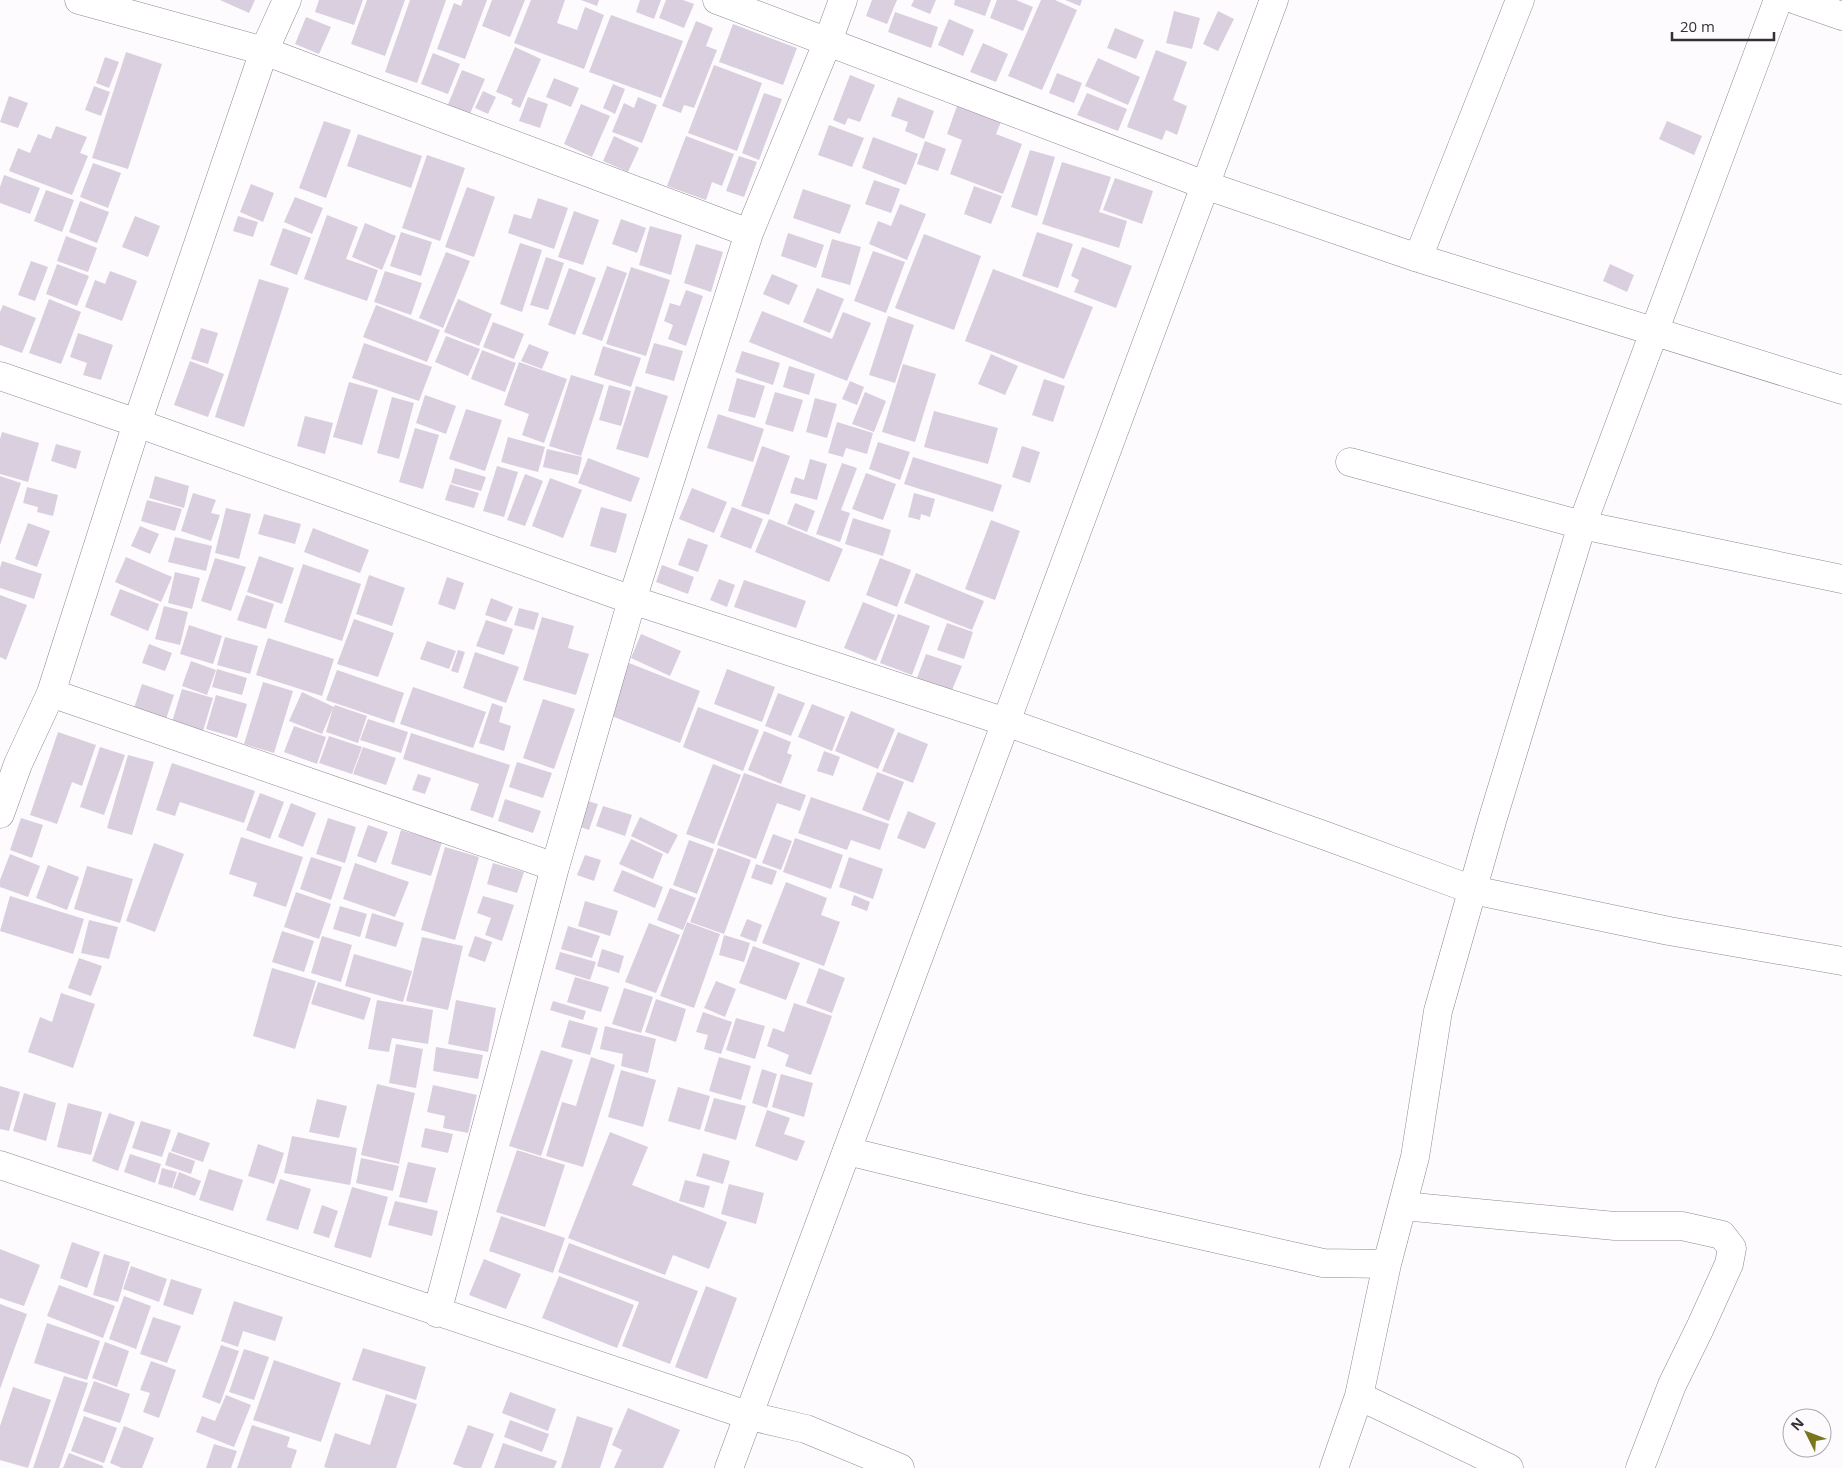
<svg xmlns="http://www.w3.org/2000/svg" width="1842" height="1468" font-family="'Open Sans',sans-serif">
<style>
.building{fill:#dacfde}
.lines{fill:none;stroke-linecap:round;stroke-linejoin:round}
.minor-casing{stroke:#918695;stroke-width:29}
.tertiary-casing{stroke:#918695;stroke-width:29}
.minor{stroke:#fff;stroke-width:28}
.tertiary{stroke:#fff;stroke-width:28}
</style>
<rect width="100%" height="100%" fill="#fdfbfe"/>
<path class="building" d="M220,0h35l-6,13z
M319,0h44l-9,25 -39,-13z
M367,0h38l-20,56 -34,-12z
M410,0h36l-29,83 -32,-11z
M463,0h24l-22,59 -28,-10 17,-46 7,3z
M492,0h33l-15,37 -28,-11z
M531,0h34l-8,23 20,7 8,-23 19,8 -20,54 -70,-26z
M581,0h18l-2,6z
M640,0h21l-7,19 -18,-7z
M666,0h17l11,4 -10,24 -25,-10z
M872,0h25l-10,24 -21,-8z
M914,0h22l-6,14 -19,-8z
M955,0h36l-6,16 -31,-11z
M997,0h19l17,7 -10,24 -33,-13z
M1041,0h14l22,10 -35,80 -34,-14z
M1065,0h17l-2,6z
M1174,11l26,7 -8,31 -26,-6z
M1218,11l16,8 -16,32 -15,-7z
M895,12l43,15 -7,21 -43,-16z
M611,15l72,26 -22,57 -72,-26z
M306,17l25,10 -12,27 -24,-10z
M949,19l25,11 -11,26 -25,-11z
M696,21l17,7 -7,18 11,4 -23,58 -10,-3 -3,8 -19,-7z
M733,24l64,24 -14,37 -64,-23z
M1115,28l29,12 -8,19 -29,-11z
M983,43l25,11 -12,28 -26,-10z
M515,47l26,12 -21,49 -9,-4 2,-5 -17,-7z
M1156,50l31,12 -14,38 14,6 -10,29 -11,-5 -4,10 -35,-13z
M126,52l36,12 -34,105 -36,-11z
M433,53l27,11 -12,30 -27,-10z
M105,57l14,5 -10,26 -13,-5z
M1098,58l42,19 -12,28 -43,-19z
M714,65l48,18 -25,68 -49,-18z
M462,70l23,9 -16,37 -22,-9z
M1057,73l25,10 -8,20 -25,-10z
M850,75l25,10 -15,37 -12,-4 -3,7 -12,-5z
M554,78l25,10 -8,19 -25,-10z
M613,84l12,5 -10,25 -12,-6z
M94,86l16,6 -9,24 -16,-6z
M483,91l13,6 -8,17 -13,-6z
M764,93l18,6 -23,61 -17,-7z
M1087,93l40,16 -9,22 -41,-16z
M9,96l19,7 -10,25 -18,-6z
M528,97l20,7 -8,24 -21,-7z
M638,97l19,8 -15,38 -30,-11 12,-29 10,5z
M898,97l36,14 -10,28 -19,-8 3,-9 -17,-6z
M581,104l29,12 -18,41 -28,-13z
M957,106l44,16 -5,12 26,10 -19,50 -53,-20 12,-34 -15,-6z
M324,121l27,9 -25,68 -27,-10z
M1667,121l35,15 -8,19 -35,-16z
M829,125l35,13 -12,29 -34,-12z
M56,126l31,11 -7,16 8,3 -16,39 -63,-24 9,-23 12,5 8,-19 13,5z
M358,134l64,22 -11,32 -64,-22z
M614,136l25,12 -11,24 -25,-11z
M686,136l48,18 -12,32 -10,-4 -6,18 -39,-14z
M873,137l45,17 -12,31 -44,-17z
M925,141l21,8 -8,22 -21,-7z
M1030,150l25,7 -18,59 -26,-9z
M427,155l38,13 -25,73 -38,-13z
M739,156l18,6 -13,35 -18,-6z
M1062,162l49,15 -12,35 28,9 -8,27 -77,-24z
M93,163l28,10 -13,35 -28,-11z
M4,175l36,13 -10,26 -30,-11v-16z
M1115,178l38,13 -11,33 -39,-14z
M874,180l26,9 -9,24 -26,-9z
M251,184l23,9 -11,29 -23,-10z
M974,186l28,10 -11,28 -27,-10z
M467,187l28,10 -21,60 -29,-10z
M803,189l48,16 -11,29 -47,-16z
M46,190l28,10 -12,32 -28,-11z
M295,197l28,11 -11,26 -28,-12z
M538,198l30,10 -14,41 -46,-16 6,-19 17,5z
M80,201l29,11 -12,31 -28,-11z
M900,204l26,10 -19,46 -38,-16 9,-23 13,5z
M574,211l25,9 -16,45 -25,-8z
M327,215l31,12 -12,32 32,11 -11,31 -63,-22z
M135,216l25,10 -12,31 -26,-10z
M238,216l20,6 -5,15 -20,-6z
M621,219l25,9 -9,25 -25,-9z
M365,223l31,13 -14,34 -30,-13z
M650,226l32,9 -11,40 -32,-10z
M283,228l28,10 -14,37 -27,-10z
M401,232l31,10 -11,34 -31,-10z
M1037,232l36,12 -15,44 -36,-12z
M788,233l36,12 -8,23 -35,-12z
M924,234l57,22 -27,74 -59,-22z
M66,236l31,12 -9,24 -31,-11z
M832,239l29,8 -11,38 -29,-8z
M520,243l22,7 -20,62 -22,-8z
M696,244l27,8 -12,40 -27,-9z
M1082,247l50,19 -16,42 -42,-16 5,-12 -8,-4z
M873,251l32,11 -19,51 -32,-12z
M446,252l24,9 -27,67 -24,-10z
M546,257l18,6 -16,47 -18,-5z
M31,261l17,6 -13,34 -17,-6z
M57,264l32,12 -12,30 -31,-12z
M1610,264l24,11 -7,17 -24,-11z
M607,266l20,7 -25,68 -20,-7z
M631,267l39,13 -24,76 -40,-12z
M569,268l27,10 -21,57 -27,-10z
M993,269l100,38 -29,72 -99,-38z
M110,271l27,10 -15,40 -37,-14 10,-27 10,4z
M385,271l37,12 -11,32 -37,-13z
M772,274l26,11 -9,20 -26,-11z
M259,279l30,9 -45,139 -29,-10z
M817,288l27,11 -14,34 -27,-11z
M686,290l17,6 -17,50 -18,-7 5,-14 -9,-4 6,-18 10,3z
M49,299l32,13 -20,52 -32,-11z
M458,299l34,15 -13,32 -35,-14z
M3,305l33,13 -14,35 -22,-8v-33z
M376,305l64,25 -13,32 -64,-25z
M762,311l70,28 11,-27 28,11 -24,58 -98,-39z
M888,316l26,9 -19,58 -26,-8z
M493,322l31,12 -10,25 -31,-12z
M201,328l17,5 -10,31 -17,-5z
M78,333l35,12 -12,35 -18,-5 4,-12 -17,-6z
M446,336l34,13 -12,27 -33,-14z
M364,343l68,24 -13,34 -67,-23z
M654,343l29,8 -9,30 -29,-8z
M529,344l20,8 -7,17 -21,-8z
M603,346l38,12 -10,29 -37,-12z
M482,350l34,13 -11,29 -34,-13z
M742,351l38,12 -7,22 -38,-13z
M991,354l27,12 -13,29 -27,-11z
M190,361l34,13 -16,43 -34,-12z
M519,362l48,17 -23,64 -22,-8 7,-21 -25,-9z
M903,364l33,10 -21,68 -33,-10z
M789,366l26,8 -6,21 -26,-8z
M571,375l33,10 -23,71 -32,-10z
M737,378l28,8 -10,32 -27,-7z
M1044,379l21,7 -12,36 -21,-7z
M850,381l14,6 -7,18 -15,-6z
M349,382l29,8 -16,55 -29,-8z
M609,385l22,6 -10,35 -22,-6z
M636,386l32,10 -20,62 -32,-9z
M775,392l28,8 -10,32 -28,-8z
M865,392l21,9 -12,31 -22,-8z
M425,395l31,11 -10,28 -30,-11z
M392,397l22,6 -15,56 -22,-6z
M815,398l22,6 -10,34 -21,-6z
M466,409l36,11 -17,51 -36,-12z
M934,411l64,17 -10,36 -64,-17z
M718,414l46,15 -11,33 -46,-14z
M305,416l28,7 -8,31 -28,-8z
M837,422l36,11 -6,21 -21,-6 -3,9 -15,-4z
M415,428l24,7 -16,54 -24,-7z
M2,432l37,11 -11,39 -28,-8v-35z
M508,437l37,10 -7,25 -37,-10z
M878,442l32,10 -10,28 -31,-11z
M56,444l25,7 -5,18 -25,-8z
M762,446l28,10 -21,59 -28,-9z
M1022,446l18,6 -10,31 -18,-6z
M547,449l35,8 -4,18 -35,-8z
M913,457l89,28 -9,27 -89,-28z
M588,458l52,20 -9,24 -53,-19z
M810,459l17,5 -10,36 -27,-7 5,-16 9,3z
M842,463l15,5 -16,42 9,3 -10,29 -24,-8z
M497,466l21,6 -14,45 -21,-6z
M455,468l31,9 -5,14 -30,-8z
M866,473l30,11 -13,36 -31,-11z
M525,474l18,7 -18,45 -18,-6z
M0,476l21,7 -21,62z
M155,476l34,10 -5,22 -35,-10z
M550,478l32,12 -19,48 -31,-12z
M450,484l29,9 -5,15 -29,-8z
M27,487l31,8 -5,21 -16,-4 1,-5 -15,-4z
M692,488l35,14 -13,31 -35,-14z
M193,493l23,7 -5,13 9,2 -9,26 -30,-10z
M914,493l21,6 -5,18 -9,-3 -1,6 -12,-3z
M147,500l35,9 -7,22 -34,-10z
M795,503l20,8 -8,21 -20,-8z
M601,507l26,7 -11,39 -26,-7z
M732,507l31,12 -12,30 -31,-12z
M226,508l25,6 -12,45 -24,-6z
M264,514l37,10 -6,20 -37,-10z
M853,518l38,12 -8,26 -38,-12z
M769,519l74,30 -14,33 -74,-30z
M991,520l29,11 -25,69 -30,-11z
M28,523l22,8 -13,36 -22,-8z
M140,526l19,8 -9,20 -19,-8z
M313,528l56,22 -9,23 -56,-21z
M175,537l37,9 -6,25 -38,-9z
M688,538l20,7 -10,27 -20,-7z
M259,556l35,12 -12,36 -35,-12z
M126,557l46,20 -11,25 -46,-20z
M215,558l31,9 -15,44 -30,-10z
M880,558l31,12 -14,37 -31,-12z
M2,561l40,13 -8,25 -34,-11v-20z
M303,564l58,20 -19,57 -58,-19z
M662,565l32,12 -6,17 -32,-12z
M175,572l25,6 -8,31 -24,-6z
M916,573l68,28 -12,29 -68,-27z
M369,575l36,13 -13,38 -36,-12z
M447,577l17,6 -9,27 -17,-6z
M719,579l16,6 -8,22 -17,-7z
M744,580l62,21 -10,27 -62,-21z
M120,589l39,15 -11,27 -38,-16z
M0,595l27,10 -21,55 -6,-3z
M246,595l28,9 -8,25 -29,-9z
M491,598l22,9 -7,15 -21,-7z
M863,602l32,13 -19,46 -32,-13z
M164,606l24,6 -8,33 -25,-6z
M519,608l20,5 -5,17 -20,-5z
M898,614l32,12 -18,49 -32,-12z
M542,617l32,9 -6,22 21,6 -13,41 -53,-15z
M354,619l40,14 -16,44 -41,-13z
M486,620l27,9 -9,26 -28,-9z
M947,623l26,9 -9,27 -27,-9z
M189,625l33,11 -9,28 -33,-10z
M641,634l40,17 -11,25 -39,-18z
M225,637l33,9 -8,28 -33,-9z
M268,638l66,21 -12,37 -66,-21z
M427,641l29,10 -7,18 -29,-10z
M149,644l23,9 -7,18 -23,-8z
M458,650l7,2 -7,21 -7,-2z
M475,652l44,15 -13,36 -43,-15z
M926,654l36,12 -10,24 -35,-12z
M191,661l25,9 -9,25 -25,-9z
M629,663l71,28 -20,52 -71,-28z
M217,669l30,9 -5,17 -30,-8z
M727,669l48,18 -13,35 -48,-18z
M337,670l67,23 -10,30 -68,-23z
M263,682l30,9 -19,62 -30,-9z
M142,684l32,11 -8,24 -32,-11z
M413,687l73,25 -13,36 -73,-24z
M182,689l31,9 -10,33 -31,-9z
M302,692l32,15 1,-2 32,11 -9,27 -32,-11 7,-24 -11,26 -33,-13z
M778,693l27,10 -14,33 -26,-10z
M216,695l31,9 -10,34 -31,-9z
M543,699l32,10 -21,60 -31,-11z
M492,703l11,4 -4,15 12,4 -7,25 -25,-8z
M812,704l33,13 -13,34 -34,-14z
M698,707l61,23 -16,41 -60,-24z
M851,711l44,18 -17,40 -43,-18z
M368,719l40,13 -7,21 -41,-13z
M294,726l32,11 -9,27 -33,-12z
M764,731l27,11 -4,11 5,2 -11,29 -33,-14z
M58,732l38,13 -14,41 -10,-4 -15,42 -27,-9z
M898,732l30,12 -15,39 -31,-12z
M411,733l99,32 -17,53 -23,-8 9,-26 -76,-25z
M329,736l33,11 -10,27 -33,-11z
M100,747l25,8 -21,60 -24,-8z
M363,747l33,11 -10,27 -33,-11z
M824,751l16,6 -7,19 -16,-5z
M128,755l26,7 -22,73 -25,-7z
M517,762l35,11 -9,25 -34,-11z
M172,763l83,28 -11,32 -64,-21 -5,14 -19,-6z
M713,764l28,11 -27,69 -28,-10z
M877,772l27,10 -15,39 -27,-11z
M744,773l62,22 -6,16 -23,-8 -21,56 -39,-14z
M418,774l13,4 -6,16 -13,-4z
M260,793l24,9 -14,37 -24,-9z
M811,797l78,27 -9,26 -29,-10 -4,10 -49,-17z
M505,799l36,12 -8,22 -35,-12z
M581,799l17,5 -9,26 -17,-6z
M291,803l25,10 -13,34 -25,-10z
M603,806l29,9 -7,21 -29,-10z
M908,811l28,12 -11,26 -28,-11z
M640,817l38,18 -10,19 -37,-18z
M21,818l22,7 -11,33 -22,-8z
M328,818l28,9 -11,36 -29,-9z
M368,825l20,7 -12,31 -19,-7z
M401,830l41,12 -11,34 -40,-12z
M773,834l19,7 -11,29 -19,-7z
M241,837l62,20 -17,50 -33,-11 4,-13 -28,-9z
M795,838l48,17 -12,34 -48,-17z
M631,839l32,15 -10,25 -34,-15z
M689,840l25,9 -17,45 -24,-9z
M154,843l30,11 -29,78 -29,-11z
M445,847l34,10 -24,83 -34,-10z
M718,848l33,12 -27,74 -34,-12z
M10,854l30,12 -12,31 -28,-10v-7z
M585,855l16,5 -7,21 -17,-6z
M311,857l31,10 -11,33 -31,-11z
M849,857l34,12 -10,30 -34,-12z
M355,863l54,19 -14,35 -52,-18z
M493,863l31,9 -7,21 -30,-9z
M756,864l21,7 -5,14 -21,-7z
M48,865l31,12 -12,33 -31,-12z
M87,866l46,13 -13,44 -46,-14z
M622,870l41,17 -8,21 -42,-17z
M786,882l41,16 -6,17 19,7 -16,44 -62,-23z
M670,888l26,10 -13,32 -26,-10z
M296,892l35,12 -12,35 -35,-12z
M854,895l16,7 -3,9 -16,-6z
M10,896l74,23 -11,35 -73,-23z
M483,896l31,9 -12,36 -17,-6 6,-17 -14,-5z
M585,901l33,10 -8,25 -32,-10z
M340,906l27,8 -7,23 -27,-8z
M372,913l32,10 -8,24 -31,-9z
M747,919l15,6 -6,17 -16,-6z
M89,920l29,7 -9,32 -28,-6z
M687,922l33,12 -26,74 -34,-12z
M649,923l31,12 -24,58 -31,-11z
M568,926l32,10 -8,22 -31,-9z
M282,931l32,10 -10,31 -32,-10z
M724,935l26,8 -6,19 -25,-7z
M322,936l30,9 -11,37 -30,-9z
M475,936l17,6 -7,20 -17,-6z
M422,937l41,9 -15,64 -42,-9z
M753,946l47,17 -14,37 -47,-17z
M602,949l22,7 -5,17 -22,-7z
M560,952l36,10 -6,18 -35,-11z
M354,954l58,17 -9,31 -58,-16z
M79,958l23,8 -11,30 -23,-8z
M272,968l44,13 -21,68 -42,-13z
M819,968l26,10 -13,35 -26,-10z
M575,977l34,10 -8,25 -34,-10z
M716,981l20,8 -11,28 -21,-9z
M318,982l53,16 -7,22 -53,-16z
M624,988l29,9 -12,36 -29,-9z
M61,993l34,11 -22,64 -45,-16 12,-35 12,5z
M656,999l30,10 -10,33 -31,-10z
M377,1000l56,10 -5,34 -36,-6 -3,14 -21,-3z
M456,1000l40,8 -8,44 -40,-8z
M553,1001l33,10 -3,9 -33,-10z
M794,1003l38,13 -21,59 -26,-9 4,-11 -22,-9 6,-18 11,4z
M703,1012l29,10 -11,32 -17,-5 4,-14 -12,-3z
M736,1018l29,8 -10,33 -29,-9z
M569,1020l29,8 -8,27 -29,-8z
M605,1026l51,13 -8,34 -27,-7 2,-12 -23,-5z
M396,1044l27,5 -7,39 -27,-5z
M436,1047l47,8 -5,24 -45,-8z
M541,1050l32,10 -32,96 -32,-10z
M591,1057l24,8 -32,102 -37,-11 16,-54 14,4z
M719,1057l32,9 -10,34 -32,-9z
M762,1069l15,5 -10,34 -15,-5z
M621,1070l35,10 -13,47 -35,-10z
M781,1074l32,9 -9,34 -32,-10z
M377,1084l38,9 -16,71 -38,-9z
M433,1085l44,10 -9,38 -25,-5 2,-12 -18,-4z
M0,1086l20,6 -11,39 -9,-2z
M678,1087l32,9 -10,34 -32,-9z
M24,1093l32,10 -10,38 -33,-10z
M714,1098l32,8 -10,34 -32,-9z
M317,1099l30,7 -8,32 -30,-6z
M68,1103l34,9 -11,43 -34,-8z
M767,1110l23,8 -6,16 21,7 -8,20 -42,-15z
M109,1113l26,9 -17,49 -26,-10z
M141,1121l30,9 -9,27 -30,-9z
M425,1128l28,6 -5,19 -27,-6z
M178,1132l32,11 -7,19 -32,-11z
M610,1132l38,15 -16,38 95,37 -18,47 -36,-14 -8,20 -97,-37z
M292,1136l65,12 -7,37 -66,-12z
M258,1144l26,9 -10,31 -26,-8z
M517,1150l48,15 -20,62 -49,-15z
M169,1152l26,9 -4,13 -26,-9z
M703,1153l27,8 -7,23 -27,-8z
M130,1154l31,10 -6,19 -31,-11z
M361,1158l38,8 -6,25 -37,-8z
M408,1162l28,6 -9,35 -28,-6z
M162,1168l15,4 -5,16 -14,-4z
M209,1169l34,11 -10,31 -34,-11z
M179,1172l22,9 -6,15 -22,-8z
M280,1179l31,10 -13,41 -32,-10z
M685,1180l25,6 -6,22 -25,-7z
M729,1184l35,9 -8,31 -35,-10z
M352,1187l36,10 -17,61 -37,-11z
M395,1201l43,10 -6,25 -44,-11z
M322,1205l16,6 -9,27 -16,-5z
M501,1216l64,22 -12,35 -64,-22z
M72,1242l28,10 -13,36 -27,-10z
M569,1243l129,48 -28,73 -48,-18 17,-44 -81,-30z
M0,1249l40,16 -16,41 -24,-8z
M104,1254l26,8 -12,40 -25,-7z
M484,1259l37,15 -15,35 -37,-14z
M131,1266l36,13 -8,23 -36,-13z
M559,1276l75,29 -17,43 -75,-30z
M171,1279l31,10 -9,26 -30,-10z
M59,1285l56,21 -12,32 -56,-22z
M706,1286l31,12 -30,81 -32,-12z
M124,1296l27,10 -15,43 -27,-10z
M234,1301l49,16 -8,24 -32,-10 -5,16 -17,-6z
M0,1304l27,10 -27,75z
M153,1317l28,9 -14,37 -27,-9z
M47,1323l53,18 -13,39 -53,-17z
M105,1342l24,9 -12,36 -25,-9z
M221,1345l18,6 -19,53 -18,-7z
M363,1348l63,19 -10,33 -64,-20z
M244,1349l25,8 -15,43 -25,-8z
M274,1360l67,23 -20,59 -68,-22z
M151,1361l25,9 -17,48 -16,-6 7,-19 -10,-3z
M64,1376l24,7 -29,85h-26z
M94,1381l36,13 -10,29 -37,-12z
M13,1387l38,13 -23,68 -28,-8v-34z
M510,1392l46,17 -8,22 -46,-18z
M386,1394l31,10 -21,64h-68l-4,-1 11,-34 35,12z
M226,1395l25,10 -17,42 -38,-15 6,-16 13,5z
M628,1408l52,22 -17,38h-49l8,-18 -10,-5z
M84,1416l33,12 -13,35 -33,-12z
M577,1416l36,12 -13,40h-39z
M510,1420l39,14 -7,18 -38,-15z
M252,1425l38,12 -3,10 10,3 -6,18h-54z
M468,1425l26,9 -13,34h-17l-11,-4z
M124,1426l30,12 -12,30h-20l-12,-5z
M503,1443l54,18 -3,7h-60z
M214,1444l23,7 -6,17h-25z
M69,1453l34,13v2h-40z"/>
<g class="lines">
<g class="minor-casing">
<path id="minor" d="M79,0l185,51 485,182
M717,0l488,185 213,73 424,132
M1796,0l46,16
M1418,258l102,-258
M0,376l137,47 495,177 374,122 320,114 147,54 196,41 173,30
M1350,462l232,63 260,54
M51,693l504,174
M0,814l18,-50 33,-71 86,-270 127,-372 23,-51
M847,1151l233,57 243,55 64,1
M0,1165l750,251 56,13 94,39
M1403,1206l212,20h67l40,9 10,13 -3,16 -29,64 -28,57 -32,83
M437,1313l118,-446 77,-267 117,-367 79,-192 15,-41
M1359,1396l150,72
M1334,1468l25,-72 28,-132 28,-107 23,-146 54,-190 90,-296 196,-525"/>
</g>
<g class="tertiary-casing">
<path id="tertiary" d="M729,1468l545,-1468"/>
</g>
<use href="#minor" class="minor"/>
<use href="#tertiary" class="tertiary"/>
</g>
<g transform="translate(1807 1433) rotate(312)"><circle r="24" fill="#fdfbfe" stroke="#ada9ae"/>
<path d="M0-4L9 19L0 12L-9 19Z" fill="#79761b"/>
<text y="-8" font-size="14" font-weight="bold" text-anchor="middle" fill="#342f35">N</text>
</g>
<path d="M1672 32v8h102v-8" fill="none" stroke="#342f35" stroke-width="2.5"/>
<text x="1680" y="32" font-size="15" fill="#342f35" stroke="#fdfbfe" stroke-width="4" paint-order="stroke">20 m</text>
</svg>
